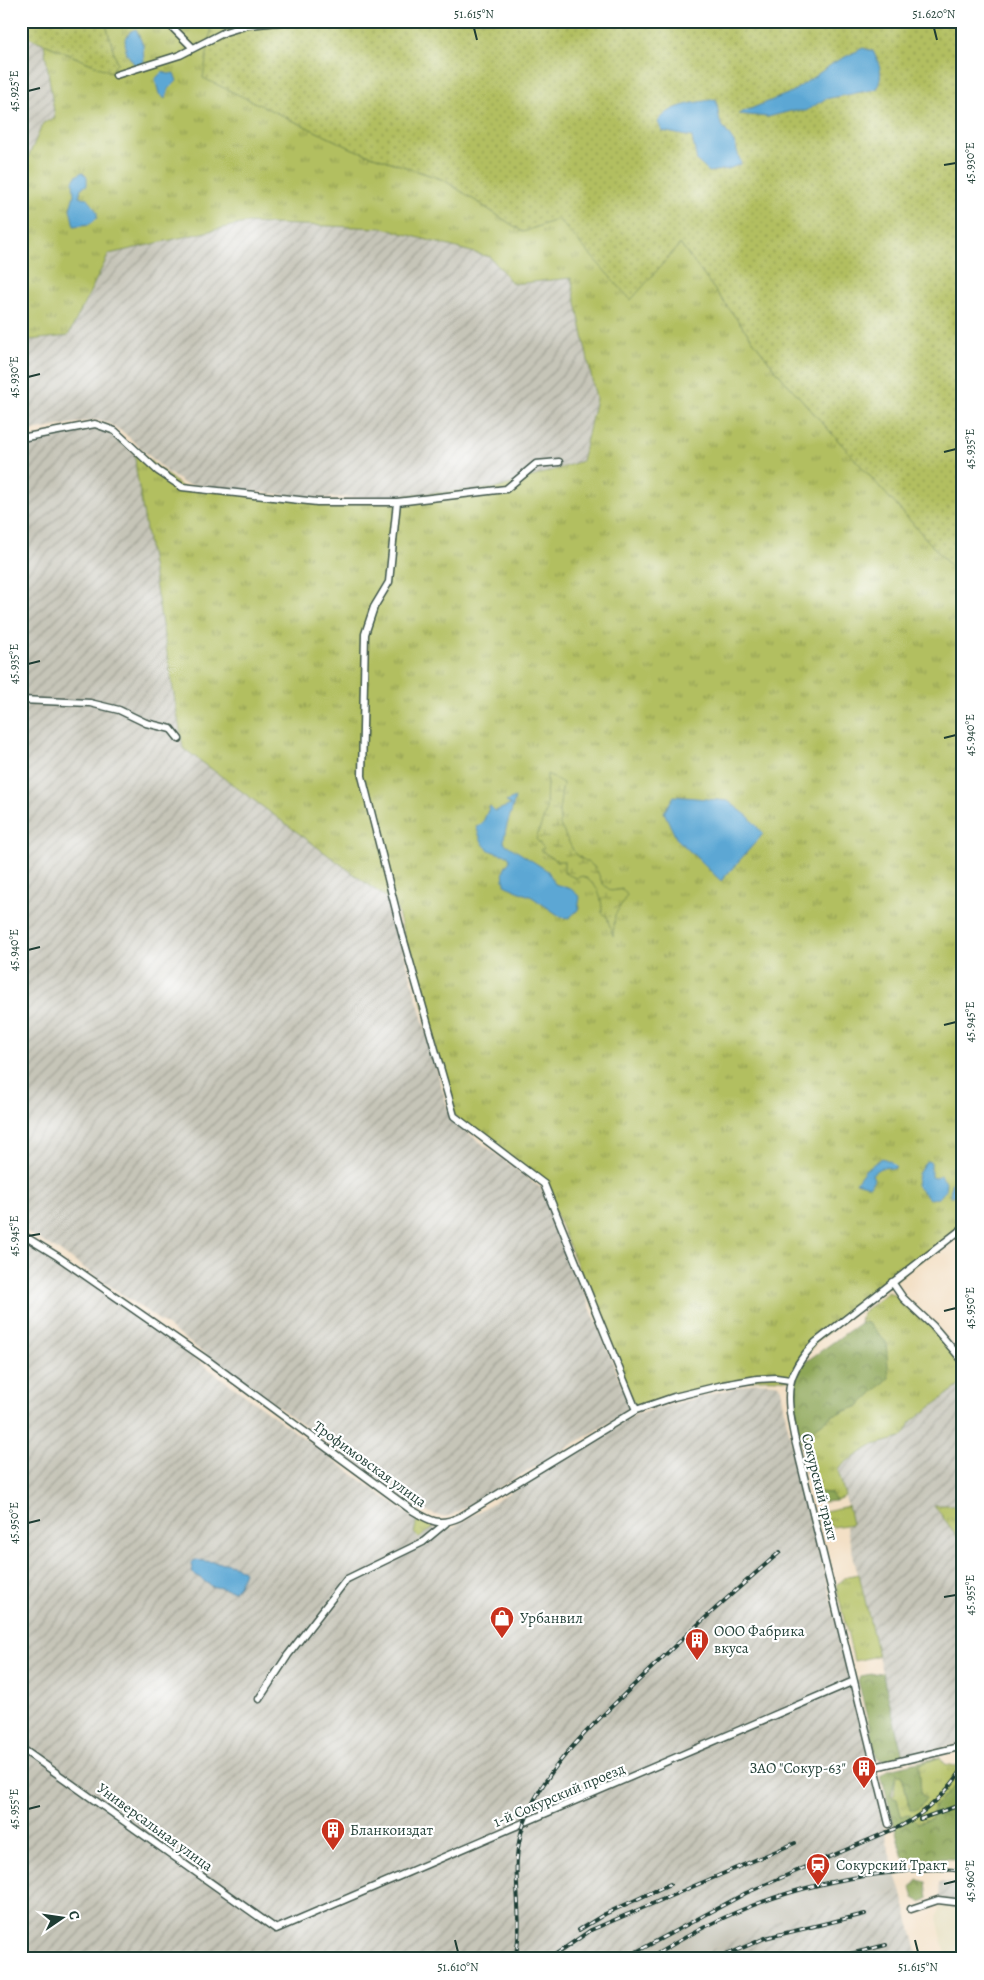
<svg xmlns="http://www.w3.org/2000/svg" width="984" height="1980" font-family="Alegreya,serif">
<style>
.built{fill:#e3dcba}
.industrial{fill:url(#industrial-furrows)}
.railway{fill:#c6c5b8}
.grass{fill:url(#grass-tufts);stroke:#687e4a}
.forest{fill:url(#forest-crowns);stroke:#567246}
.wetland{fill:url(#wetland-marsh);stroke:#687e4a}
.garden{fill:url(#garden-dots);stroke:#687e4a}
.water{fill:#5ca7d4;stroke:#3e7284}
.lines{fill:none;stroke-linecap:round;stroke-linejoin:round}
.minor-casing{stroke:#3f554a;stroke-width:9}
.minor{stroke:#fff;stroke-width:6}
.rail-casing{stroke:#1f3d34;stroke-width:4}
.rail{stroke:#fff;stroke-width:2;stroke-dasharray:5.5;stroke-linecap:butt}
.ticks{fill:none;stroke:#1f3d34;stroke-width:2}
.labels{text-anchor:middle;stroke-width:4.5;stroke-linejoin:round;paint-order:stroke}
.street-label{font-size:15px;fill:#1f3d34;stroke:#fff}
.poi-label{font-size:15px;fill:#1f3d34;stroke:#fff;text-anchor:start}
.neatline{fill:none;stroke:#1f3d34;stroke-width:2}
.ticks-label{font-size:12px;text-anchor:middle;fill:#1f3d34}
</style>
<defs>
<pattern id="industrial-furrows" width="10" height="10" patternUnits="userSpaceOnUse" patternTransform="scale(1.25)"><rect width="10" height="10" fill="#c6c5b8"/><path d="M-1 1l2-2M0 10L10 0M9 11l2-2" fill="none" stroke="#a0a196"/></pattern>
<pattern id="grass-tufts" width="24" height="20" patternUnits="userSpaceOnUse" patternTransform="scale(1.25)"><rect width="24" height="20" fill="#b2bf61"/><path d="M3 7l-1-3M5 7V3M7 7l1-3M15 17l-1-3M17 17v-4M19 17l1-3" fill="none" stroke="#909c51"/></pattern>
<pattern id="forest-crowns" width="20" height="18" patternUnits="userSpaceOnUse" patternTransform="scale(1.25)"><rect width="20" height="18" fill="#8da657"/><path d="M2 6a3 3 0 1 1 6 0M12 15a3 3 0 1 1 6 0" fill="none" stroke="#738849"/></pattern>
<pattern id="wetland-marsh" width="20" height="14" patternUnits="userSpaceOnUse" patternTransform="scale(1.25)"><rect width="20" height="14" fill="#b2bf61"/><path d="M1 5h8M5 5V1M11 12h8M15 12V8" fill="none" stroke="#909c51"/></pattern>
<pattern id="garden-dots" width="8" height="8" patternUnits="userSpaceOnUse" patternTransform="scale(1.25)"><rect width="8" height="8" fill="#b2bf61"/><path d="M2 2h.1M6 6h.1" fill="none" stroke="#909c51" stroke-width="1.8" stroke-linecap="round"/></pattern>
</defs>
<rect width="100%" height="100%" fill="#fff"/>
<filter id="ink" filterUnits="userSpaceOnUse"><feTurbulence type="fractalNoise" baseFrequency=".02" numOctaves="2"/><feDisplacementMap in="SourceGraphic" scale="10" xChannelSelector="R" yChannelSelector="G"/><feConvolveMatrix kernelMatrix="1 2 1 2 8 2 1 2 1" color-interpolation-filters="sRGB"/></filter>
<filter id="wash" filterUnits="userSpaceOnUse"><feTurbulence type="fractalNoise" baseFrequency=".0096" numOctaves="4" result="noise"/><feDisplacementMap in="SourceGraphic" scale="20" xChannelSelector="R" yChannelSelector="G"/><feGaussianBlur stdDeviation="1.12" result="paint"/><feColorMatrix in="noise" values="0 0 0 0 0 0 0 0 0 0 0 0 0 0 0 0 0 1.4 0 .05"/><feComposite in="paint" operator="in"/></filter>
<g filter="url(#wash)">
<rect width="100%" height="100%" fill="#f3e0c6"/>
<path class="built" d="M940,1903l23,8v48h-16l-10,-40z"/>
<path class="industrial" d="M21,33l23,11 11,74 -12,5 -16,38 -6,-3z
M245,223l138,5 107,29 23,27 58,-7 25,122 -14,62 -84,27 -100,8 -85,2 -128,-14 -18,-12 -44,-40 -19,-11 -11,-1 -72,13v-92l47,-5 41,-82z
M96,428l11,3 12,8 16,16 48,293 206,152 62,220 91,69 87,214 -3,10 -174,102 -10,2 -24,-8 -269,-196 -88,-61 -40,-23v-788l53,-11z
M21,1240l57,33 346,253 8,3 20,-1 184,-114 121,-32 19,1 5,5 5,31 86,348 17,85 -123,39 -139,68h-606z
M963,1383v122l-29,1 27,36 2,7v194l-60,14 -55,-223 -2,-8 6,-2 -14,-54 3,-5 33,-20 32,-12 5,-11z
M939,1882l24,2v27l-23,-8z
M901,1890l18,69h-229l86,-39z"/>
<path class="railway" d="M889,1852l12,38 -125,30 -86,39h-63l139,-68z"/>
<path class="grass" d="M105,21h95l11,9 -7,48 149,71 91,31 79,52 35,-13 73,80 49,-55 97,128 186,208v648l-147,114 -26,38c-48,-7 -108,17 -154,30l-92,-226 -90,-68 -60,-217 -5,1 -206,-152 -47,-278 -1,-15 3,-4 44,36 135,15h80l1,-6 100,-8 84,-27 14,-62 -25,-121 -58,6 -23,-27 -107,-29 -138,-5 -136,31 -41,82 -47,5v-183l6,2 16,-37 12,-5 -11,-74 67,28 6,-9z
M888,1292c11,1 71,60 75,72 1,5 0,14 0,19l-52,39 -5,11 -5,5 -27,7 -33,20 -3,5 7,26 -10,5 -4,-8 -14,-1 -12,-57 28,-20 26,-9 9,-83h-8l2,-10z
M934,1505h29v44l-2,-7z
M848,1506l4,18 -19,3 -12,-4 -2,-6 6,-6z
M420,1519l14,9 -15,10 -5,-5 2,-9z
M859,1574l19,82 -24,5 -18,-75 11,-10z
M940,1757l5,7 11,2 7,-6v42l-5,-8 -1,-9 -25,33 -14,5 -17,-7 -4,-17 -6,-2 3,-3 2,-20h6l8,36 11,-16 -2,-30z"/>
<path class="forest" d="M860,1323h8l18,19 3,36 -30,28 -26,9 -28,20 12,57 14,1 4,8 -11,1 -11,-5 -18,-82 -2,-31 11,-21z
M882,1672l21,85 -17,5 -9,-4 -19,-78 3,-4z
M940,1757l-21,8 2,29 5,4 -5,8 -6,4h-5l-8,-36 -6,1 -5,22 6,2 4,17 9,-1 8,8 14,-5 2,-12 23,-22 1,10 5,8 -5,57 -55,-1 -22,-82 8,-7z
M918,1880l8,2 2,17 -7,3 -7,-4 -3,-10z"/>
<path class="wetland" d="M547,774l16,9 -4,28 1,14 15,29 21,14 6,15 9,8 11,-2 5,6 -12,20 -2,21 -6,-19 -5,-4c0,-17 -4,-28 -19,-37l-7,2 -12,-5v-12h-7l-17,-11 4,-2 -8,-9 10,-28z"/>
<path class="garden" d="M21,21h84l12,42 -6,9 -90,-38z
M200,21h763v559l-186,-208 -97,-128 -49,56 -73,-81 -35,13 -79,-52 -91,-31 -150,-71 8,-48z"/>
<path class="water" d="M136,29l7,16 1,17 -8,5 -10,-15 -1,-13 6,-8z
M863,48l10,3c8,16 10,22 4,38l-52,10 -19,12h-15l-23,6 -30,-3 54,-22 43,-30z
M163,71l5,3 6,-1 3,8 -8,8 -4,10 -6,-5 -4,-15z
M716,99l4,23 15,22 6,20 -13,5 -19,3 -12,-11 -5,-24 -30,-6 -4,-9c12,-18 38,-19 58,-23z
M82,172l5,5v8l-6,3 -2,9 9,1 9,14v6l-7,6 -16,2 -4,-17 4,-14 -1,-14 3,-5z
M674,796l54,5 21,16 14,17 -42,47 -45,-43 -12,-26z
M515,798c-3,15 -11,30 -11,45l44,28 7,13 16,5 9,8 -2,13 -9,8 -8,-1 -29,-20 -26,-11c-4,-11 -4,-16 4,-25l-2,-6c-23,-3 -25,-8 -32,-29l6,-2 8,-18 5,5 16,-6 -5,-3z
M882,1158l8,3 6,6 -3,2c-10,-3 -13,-2 -21,5l2,5 -4,7 -14,-4 9,-12z
M926,1161l5,1v15l4,1 5,-3 6,7 -1,9 -6,7 -10,1 -13,-14 2,-11z
M963,1172v20l-13,5 1,-13z
M195,1560l30,3 11,3 8,6 -5,14 -5,5 -23,-5 -18,-13 -2,-10z"/>
</g>
<g filter="url(#ink)">
<g class="lines">
<g class="minor-casing">
<path id="minor" d="M166,21l27,27
M116,75l64,-20 45,-23 23,-7 41,-4
M21,438l74,-14 20,7 43,40 24,16 135,15h80l109,-13 30,-25 23,-2
M397,502l-8,80 -15,25 -9,27 -3,142 40,158 52,182 90,68 92,226
M21,700l69,3 29,7 27,13 25,6 8,10
M21,1234l36,22 150,104 203,149c20,12 28,18 50,8l176,-107 38,-13 49,-12 34,-6 19,-1 14,2
M892,1282l11,16 30,28 30,35
M259,1699l29,-44 59,-76 76,-37 23,-19
M21,1748l255,181 578,-248
M875,1767l88,-21
M889,1824l-95,-388c-8,-42 -10,-62 22,-94l147,-114
M911,1909l27,-9 25,3"/>
</g>
<use href="#minor" class="minor"/>
<g class="rail-casing">
<path id="rail" d="M920,1819l43,-15
M579,1930l26,-16 65,-30
M515,1959c11,-47 -8,-89 9,-135 19,-56 69,-99 110,-139 47,-46 96,-90 146,-133
M549,1959l42,-29 204,-87
M623,1959l123,-66 155,-67c27,-15 45,-32 62,-58
M649,1959c74,-47 143,-74 230,-85 27,-3 57,-7 84,-3
M717,1959l48,-21 100,-24
M830,1959l56,-14"/>
</g>
<use href="#rail" class="rail"/>
</g>
</g>
<path class="ticks" d="M474,28l3,12M934,28l3,12M28,91l12,-3M944,165l12,-2M28,377l12,-3M944,452l12,-3M28,664l12,-3M944,738l12,-3M28,950l12,-3M944,1025l12,-3M28,1236l12,-2M944,1311l12,-3M28,1523l12,-3M944,1597l12,-2M28,1809l12,-3M944,1884l12,-3M455,1940l3,12M915,1940l3,12"/>
<defs>
<g id="shop-pin" transform="scale(1.25)"><path d="M0 17L-7.5 6A9.5 9.5 0 1 1 7.5 6Z" fill="#c8321e" stroke="#fff"/><path d="M-5-2.5h2.3a2.7 3.5 0 0 1 5.4 0H5L5.5 6h-11ZM-1.5-2.5h3a1.5 2.3 0 0 0-3 0Z" fill="#fff"/></g>
<g id="building-pin" transform="scale(1.25)"><path d="M0 17L-7.5 6A9.5 9.5 0 1 1 7.5 6Z" fill="#c8321e" stroke="#fff"/><path d="M-4-6H4V6H1V3H-1V6H-4ZM-2.5-4.3h1.7v1.8h-1.7ZM.8-4.3h1.7v1.8H.8ZM-2.5-1h1.7V.8h-1.7ZM.8-1h1.7V.8H.8Z" fill="#fff"/></g>
<g id="station-pin" transform="scale(1.25)"><path d="M0 17L-7.5 6A9.5 9.5 0 1 1 7.5 6Z" fill="#c8321e" stroke="#fff"/><path d="M-3-6H3Q5-6 5-4V2Q5 4 3 4L4.5 6H3L1.5 4h-3L-3 6H-4.5L-3 4Q-5 4-5 2V-4Q-5-6-3-6ZM-3.5-4v3h7v-3ZM-3.5 1v1.5H-2V1ZM2 1v1.5H3.5V1Z" fill="#fff"/></g>
</defs>
<g fill-rule="evenodd">
<use href="#shop-pin" x="502" y="1618"/>
<use href="#building-pin" x="697" y="1640"/>
<use href="#building-pin" x="864" y="1768"/>
<use href="#building-pin" x="333" y="1830"/>
<use href="#station-pin" x="818" y="1865"/>
</g>
<g class="labels">
<g class="street-label">
<text transform="translate(370 1464) rotate(36)" y="5">Трофимовская улица</text>
<text transform="translate(820 1487) rotate(76)" y="5">Сокурский тракт</text>
<text transform="translate(559 1795) rotate(-23)" y="5">1-й Сокурский проезд</text>
<text transform="translate(155 1827) rotate(36)" y="5">Универсальная улица</text>
</g>
<g class="poi-label">
<text x="520" y="1623">Урбанвил</text>
<text x="714" y="1636">ООО Фабрика<tspan x="714" dy="17">вкуса</tspan></text>
<text x="846" y="1773" text-anchor="end">ЗАО "Сокур-63"</text>
<text x="350" y="1835">Бланкоиздат</text>
<text x="836" y="1870">Сокурский Тракт</text>
</g>
</g>
<rect width="984" height="1980" fill="none" stroke="#fff" stroke-width="55"/>
<g transform="translate(62 1918) rotate(77)" stroke="#ffffff" stroke-width="4" paint-order="stroke">
<path d="M0-4L9 19L0 12L-9 19Z" fill="#1f3d34"/>
<text y="-8" font-size="14" font-weight="bold" text-anchor="middle" fill="#1f3d34">С</text>
</g>
<rect x="28" y="28" width="928" height="1924" class="neatline"/>
<g class="ticks-label">
<text x="474" y="18">51.615°N</text>
<text x="934" y="18">51.620°N</text>
<text transform="translate(14 91) rotate(-90)" y="4">45.925°E</text>
<text transform="translate(970 163) rotate(-90)" y="4">45.930°E</text>
<text transform="translate(14 377) rotate(-90)" y="4">45.930°E</text>
<text transform="translate(970 449) rotate(-90)" y="4">45.935°E</text>
<text transform="translate(14 664) rotate(-90)" y="4">45.935°E</text>
<text transform="translate(970 735) rotate(-90)" y="4">45.940°E</text>
<text transform="translate(14 950) rotate(-90)" y="4">45.940°E</text>
<text transform="translate(970 1022) rotate(-90)" y="4">45.945°E</text>
<text transform="translate(14 1236) rotate(-90)" y="4">45.945°E</text>
<text transform="translate(970 1308) rotate(-90)" y="4">45.950°E</text>
<text transform="translate(14 1523) rotate(-90)" y="4">45.950°E</text>
<text transform="translate(970 1595) rotate(-90)" y="4">45.955°E</text>
<text transform="translate(14 1809) rotate(-90)" y="4">45.955°E</text>
<text transform="translate(970 1881) rotate(-90)" y="4">45.960°E</text>
<text x="458" y="1971">51.610°N</text>
<text x="918" y="1971">51.615°N</text>
</g>
</svg>
